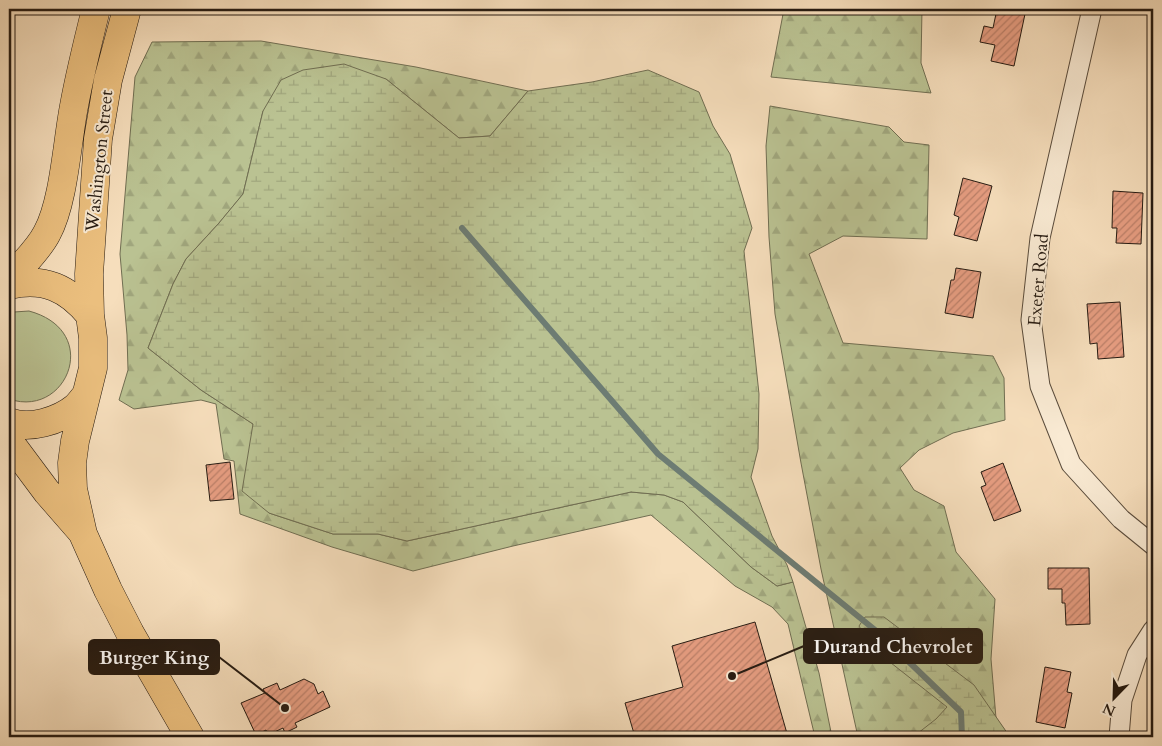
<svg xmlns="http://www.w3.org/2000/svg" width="1162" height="746" font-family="Cardo,serif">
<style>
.grass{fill:#bac292;stroke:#706e52}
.forest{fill:url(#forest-firs);stroke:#706e52}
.wetland{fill:url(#wetland-marsh);stroke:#706e52}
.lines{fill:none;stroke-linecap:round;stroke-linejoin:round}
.stream{stroke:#6d7c73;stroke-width:6}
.building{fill:url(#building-hatch);stroke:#261b12}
.street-casing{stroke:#5a4c3c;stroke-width:21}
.primary-casing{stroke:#261b12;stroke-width:29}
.street{stroke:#f9ead3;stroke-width:19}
.primary{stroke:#ebbf7e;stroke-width:28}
.labels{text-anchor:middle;stroke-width:4;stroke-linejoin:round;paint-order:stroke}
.street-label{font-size:18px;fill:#261b12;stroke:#f9ead3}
.leader{fill:none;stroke:#261b12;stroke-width:2}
.callout-dot{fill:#261b12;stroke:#f9ead3;stroke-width:2}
.callout{fill:#261b12;stroke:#261b12;stroke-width:2}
.callout-label{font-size:19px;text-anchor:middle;font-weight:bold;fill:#fff}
</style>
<defs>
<pattern id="forest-firs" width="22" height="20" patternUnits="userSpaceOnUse" patternTransform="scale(1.25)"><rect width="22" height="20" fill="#bac292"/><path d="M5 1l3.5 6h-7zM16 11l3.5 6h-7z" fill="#a0a67d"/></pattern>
<pattern id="wetland-marsh" width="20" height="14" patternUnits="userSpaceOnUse" patternTransform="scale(1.25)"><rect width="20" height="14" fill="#bac292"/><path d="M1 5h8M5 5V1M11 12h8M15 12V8" fill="none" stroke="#a0a67d"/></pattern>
<pattern id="building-hatch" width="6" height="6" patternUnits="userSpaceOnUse" patternTransform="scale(1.25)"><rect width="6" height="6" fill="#e69d81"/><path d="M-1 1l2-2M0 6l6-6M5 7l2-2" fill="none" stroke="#ba7f68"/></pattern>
</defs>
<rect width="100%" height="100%" fill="#f6debc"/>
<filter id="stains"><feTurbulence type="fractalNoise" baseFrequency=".004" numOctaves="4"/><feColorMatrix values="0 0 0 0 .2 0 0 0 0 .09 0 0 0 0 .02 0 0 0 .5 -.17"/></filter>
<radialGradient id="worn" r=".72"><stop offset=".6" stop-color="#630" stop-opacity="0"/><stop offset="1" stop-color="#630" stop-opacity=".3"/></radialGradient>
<path class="grass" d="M29,311c74,20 38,108 -20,88v-85l5,-2z"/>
<path class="forest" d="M784,9h138l-1,54 10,30 -160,-16z
M261,41l155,26 112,24 -38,45 -31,2 -73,-59 -123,32 -20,83 -24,29 -33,36 -13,25 -25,64 53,42 52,34 16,89 64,21h45l29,7 224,-49 33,3 19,7 68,65 26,19 16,-4 26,91 13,64h-17l-27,-113 -16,-17 -37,-21 -84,-71 -138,31 -100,25 -81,-24 -92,-33 -6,-53 -10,-2 -8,-55 -15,-4 -67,9 -15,-9 9,-30 -1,-35 -7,-81 15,-177 17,-35z
M770,106l119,21 15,15 25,3 -2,94 -84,-3 -34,18 34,89 150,13 11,22 1,42 -52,13 -34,17 -19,18 14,22 30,16 12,46 39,47 -4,60 5,59 14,19h-152l-37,-168 -20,-106 -26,-149 -6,-77 -3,-91z"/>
<path class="wetland" d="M344,64l42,15 73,59 31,-2 38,-45 64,-9 56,-12 51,22 14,34 17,28 22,74 -8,23 15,143 -1,55 -7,28 21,59 15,29 6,17 -16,4 -26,-19 -68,-65 -19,-7 -33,-3 -224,49 -29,-7h-45l-64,-21 -27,-22 11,-67 -52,-34 -53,-42 25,-64 13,-25 33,-36 24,-29 20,-83 18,-31 22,-10z
M865,617h19l90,68 36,52h-97l23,-18 11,-12 -75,-59 -13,-22z"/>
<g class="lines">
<path class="stream" d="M462,228l196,226 222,180 81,78 1,25"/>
</g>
<path class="building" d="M997,9l28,5 -11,52 -23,-5 4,-16 -15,-3 4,-16 9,2z
M963,178l29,8 -15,55 -23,-6 5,-18 -5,-2z
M1113,191l30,2 -2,51 -25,-1 1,-15h-5z
M956,268l25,4 -8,46 -28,-5 6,-33h3z
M1120,302l4,55 -26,2 -1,-16 -7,1 -3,-40z
M230,462l4,37 -24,2 -4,-36z
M1003,463l18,48 -27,10 -13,-34 5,-2 -5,-13z
M1048,568h41l1,56 -24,1 -1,-22h-3v-14h-14z
M755,622l33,115h-153l-10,-34 58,-16 -11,-41z
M1045,667l26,5 -4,20 5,1 -7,35 -29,-6z
M304,679l10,5 4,10 5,-3 7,16 -35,16 2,4 -12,6 -2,-5 -15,7 -2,-5 -10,5 -15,-32 24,-10 -2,-4 14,-6 3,7z"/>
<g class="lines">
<g class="street-casing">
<path id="street" d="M1092,9l-52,229 -9,82 9,66 31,78 50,55 32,26
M1119,737l3,-37 15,-45 16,-25"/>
</g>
<g class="primary-casing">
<path id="primary" d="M127,9l-19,71 -10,59 -9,135 1,41 3,23v30l-18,73 -3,22 1,26 10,45 25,56 22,43 60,104
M9,281c12,-16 29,-30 38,-48 17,-31 20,-91 27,-127 6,-33 14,-65 22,-97
M9,285c35,-8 59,3 81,30
M9,422c20,8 50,-1 67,-15 3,-3 7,-8 10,-12
M9,441l38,51 34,39"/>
</g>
<use href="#street" class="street"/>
<use href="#primary" class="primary"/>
</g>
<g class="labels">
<g class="street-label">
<text transform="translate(99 161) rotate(-84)" y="6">Washington Street</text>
<text transform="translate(1038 280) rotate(-85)" y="6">Exeter Road</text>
</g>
</g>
<path class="leader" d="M732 676L804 646M285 708L219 657"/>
<g class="callout-dot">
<circle cx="732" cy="676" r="5"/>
<circle cx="285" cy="708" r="5"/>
</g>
<g class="callout">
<rect x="804" y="629" width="178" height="34" rx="5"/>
<rect x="89" y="640" width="130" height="34" rx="5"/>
</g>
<g class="callout-label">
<text x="893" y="653">Durand Chevrolet</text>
<text x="154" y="664">Burger King</text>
</g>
<rect width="1162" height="746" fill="none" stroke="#f6debc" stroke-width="30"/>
<rect x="10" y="10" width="1142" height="726" fill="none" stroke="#261b12" stroke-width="2.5"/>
<rect x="15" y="15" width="1132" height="716" fill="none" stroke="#261b12"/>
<g transform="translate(1114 698) rotate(203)" stroke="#f9ead3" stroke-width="4" paint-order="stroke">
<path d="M0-4L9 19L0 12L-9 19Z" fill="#261b12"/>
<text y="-8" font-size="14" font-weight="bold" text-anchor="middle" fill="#261b12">N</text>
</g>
<rect width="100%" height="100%" filter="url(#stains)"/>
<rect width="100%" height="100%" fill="url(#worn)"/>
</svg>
